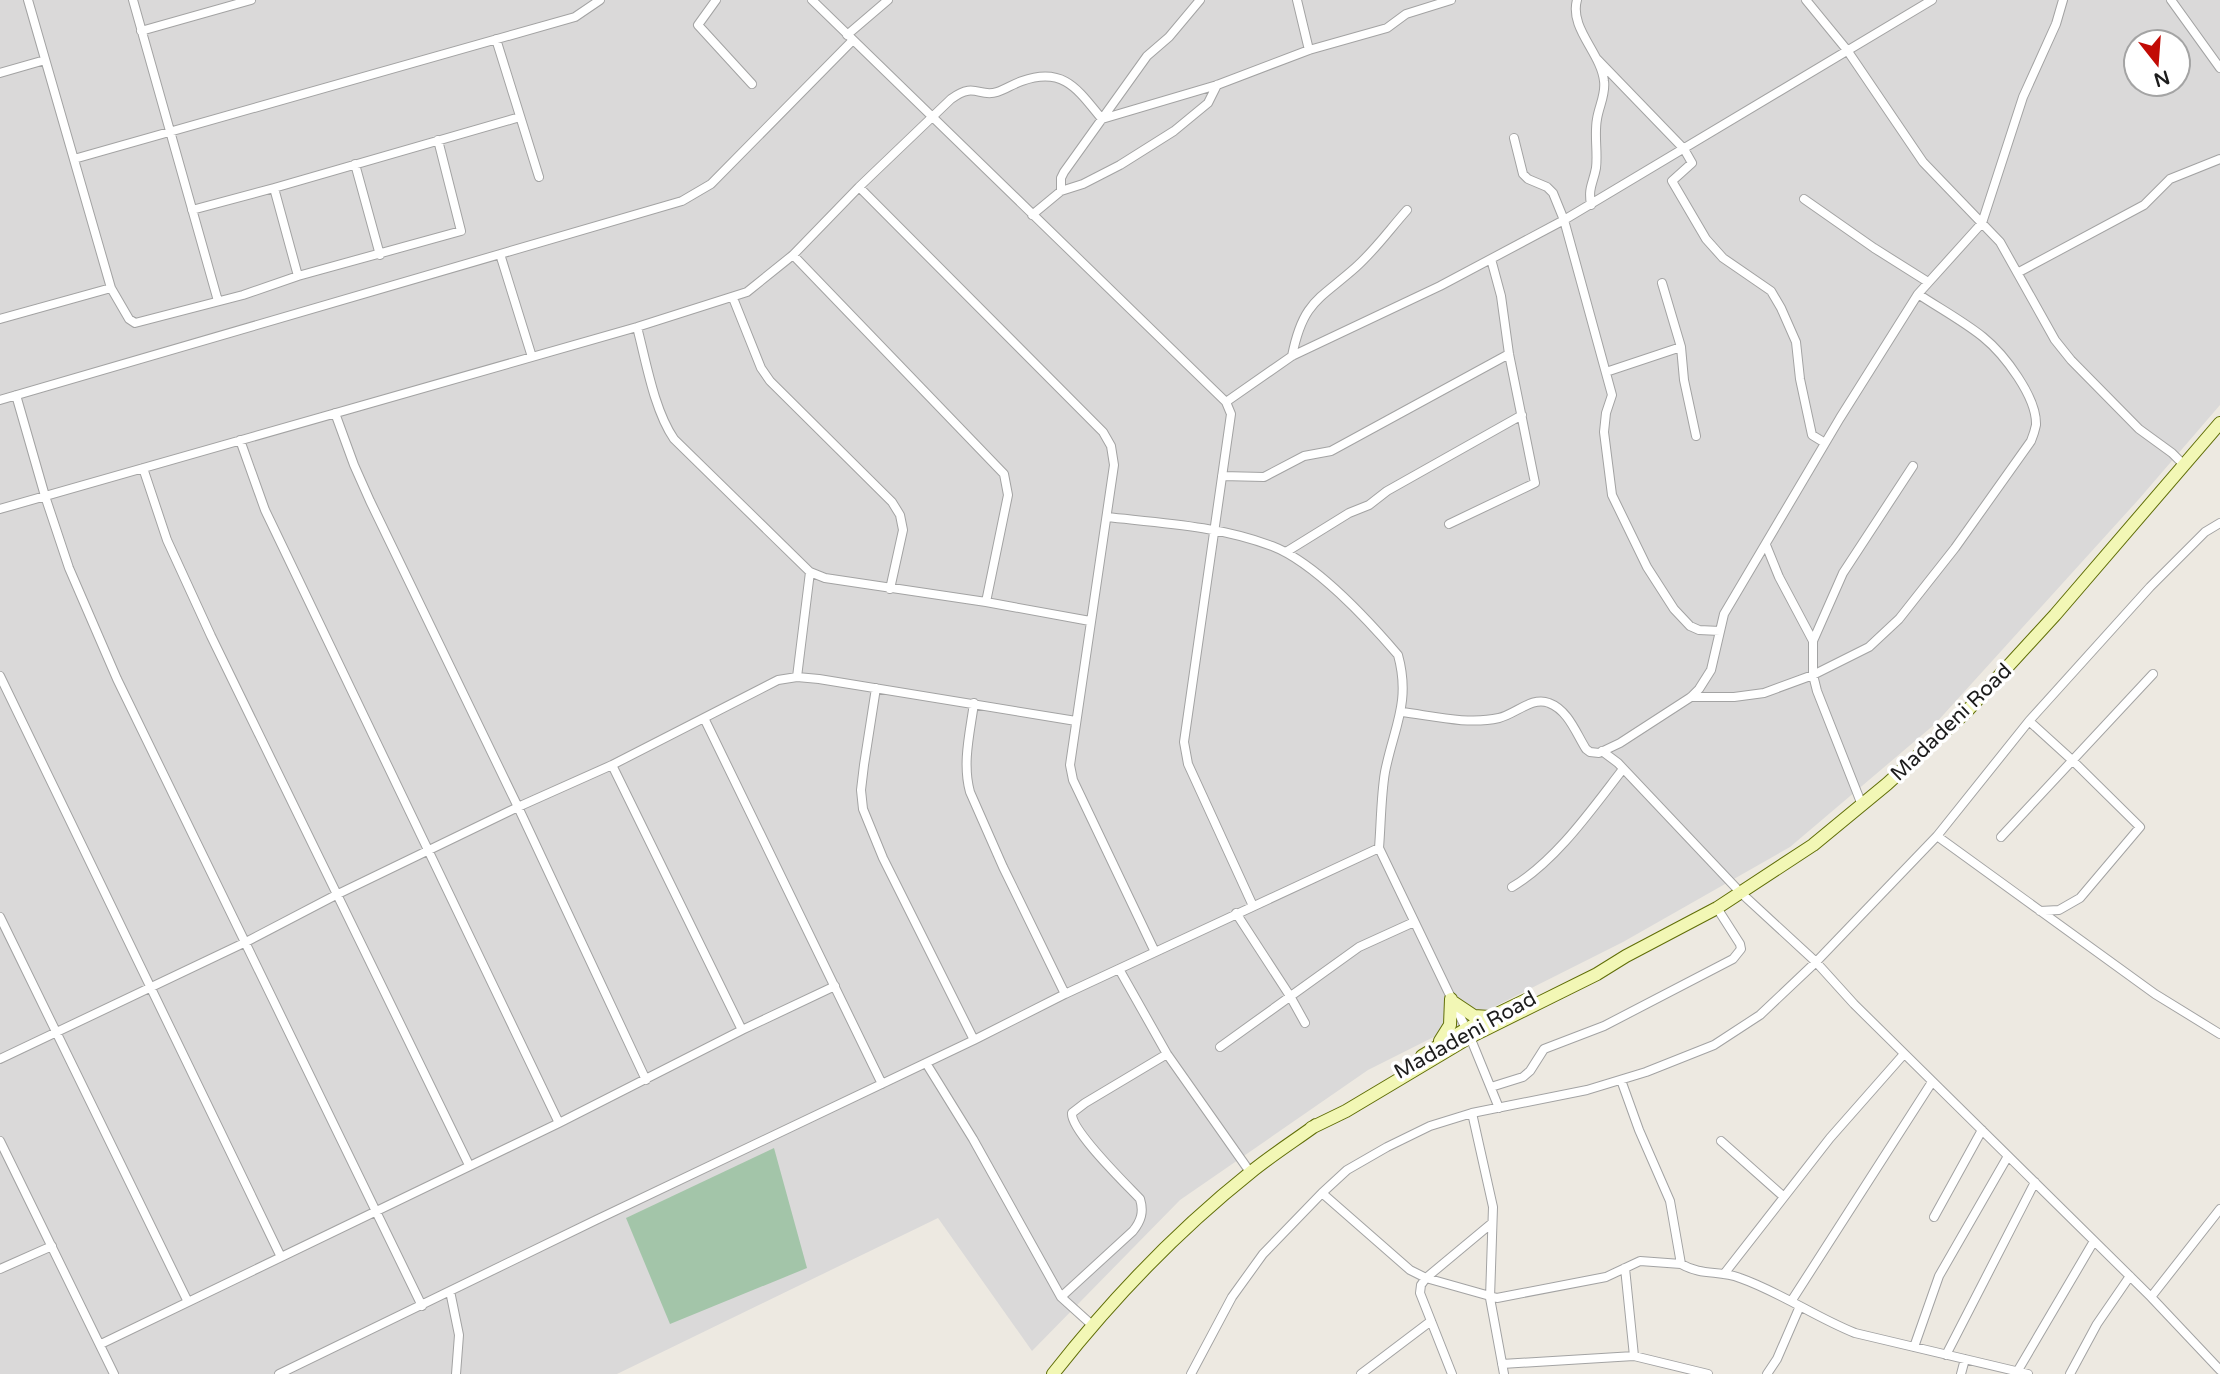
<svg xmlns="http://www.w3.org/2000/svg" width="2220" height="1374" font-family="'Varela Round',sans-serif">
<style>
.residential{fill:#dad9d9;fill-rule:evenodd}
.cemetery{fill:#a3c5a9}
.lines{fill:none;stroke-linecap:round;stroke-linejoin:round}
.street-casing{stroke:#a3a3a3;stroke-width:10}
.secondary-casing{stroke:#606e07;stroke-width:14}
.street{stroke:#fff;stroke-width:8}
.secondary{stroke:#f2f7b5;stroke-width:12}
.labels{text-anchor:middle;stroke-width:7;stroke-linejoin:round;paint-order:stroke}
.street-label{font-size:21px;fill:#1c1c1c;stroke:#fff}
</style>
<rect width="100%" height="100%" fill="#ede9e1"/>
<path class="residential" d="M0,0h2220v405l-81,94 -204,225 -145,123 -167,95 -255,128 -188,130 -148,151 -94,-133 -321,156h-617zM2136,42h42v42h-42z"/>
<path class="cemetery" d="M774,1148l33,120 -137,56 -44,-106z"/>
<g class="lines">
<g class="street-casing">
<path id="street" d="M28,0l83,288 18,31 6,4 108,-28 55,-19 163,-45 -23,-91
M133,0l85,301
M716,0l-18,25 54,59
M812,0l414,402 5,12 -47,328 4,22 65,142
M1297,0l12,50
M1577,0c-8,28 24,53 27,81 2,13 -5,25 -7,38 -3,16 1,33 -1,49 -3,16 -8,19 -5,37
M1806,0l41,50 76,112 77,80 55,98 16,20 68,69 33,24 12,12
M2171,0l49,68
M141,31l110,-31
M847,35l41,-35
M496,39l43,138
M1597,59l87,90 8,14 -20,18 34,58 17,19 48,33 10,17 15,34 4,37 12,56 13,8
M0,73l45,-13
M74,159l501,-142 25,-17
M355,164l25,91
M859,187l244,245 8,14 3,19 -44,300 3,15 82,172
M274,188l24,88
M1061,191v-13l3,-6 83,-116 22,-19 31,-37
M1804,199l70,49 54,34
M192,210l82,-22 246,-71
M1032,215l29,-24 22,-7 37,-19 54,-34 34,-28 9,-18
M500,254l32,103
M793,255l211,219 4,21 -22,107
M2019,272l125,-67 26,-26 50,-20
M1662,283l19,64 3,33 12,56
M733,298l28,70 9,13 122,121 8,13 3,15 -13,59
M0,319l111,-31
M637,327c9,34 17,83 37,112l136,133 15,6 161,24 104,19
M1292,356c11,-55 27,-56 64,-89 19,-17 34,-38 51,-57
M1606,372l75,-25
M16,395l29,101 24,72 48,111 305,627
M0,400l682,-199 29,-17 142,-144
M1226,402l66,-46 148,-70 124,-66 -11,-27 -6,-6 -19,-8 -5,-5 -9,-36
M335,413l19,52 16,36 148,306 128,273
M240,440l25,70 294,613
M143,468l24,72 44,96 258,529
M1222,476l42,1 40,-21 27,-5 178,-97
M0,509l637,-182 110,-35 46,-37 66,-68 92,-88c24,-18 28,-1 46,-7 9,-3 16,-8 25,-11 42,-15 56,9 80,38l115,-34 92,-35 78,-22 19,-14 45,-14
M1107,517c55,6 112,9 165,29 42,16 96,74 126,109 13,47 -4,72 -13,117 -4,24 -4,51 -6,76
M1449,524l86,-41 -26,-129 -8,-58 -10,-37
M1766,545l13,32 34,64v34l4,16 45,114
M1286,552l63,-39 20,-8 18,-14 135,-76
M1720,631l-21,-1 -9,-4 -16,-17 -27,-42 -35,-72 -8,-63 2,-19 6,-18 -48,-175 368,-220
M1813,641l30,-68 70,-107
M0,676l281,581
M797,677l13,-105
M876,688l-12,77 -3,25 2,19 20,49 91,182
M1691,697h43l30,-4 49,-18 56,-28 30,-28 56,-71 76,-107c2,-5 4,-11 5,-16 1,-28 -32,-71 -53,-88 -20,-16 -44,-29 -65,-43
M974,703c-4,30 -12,60 -4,89l33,75 62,127
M1402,712c31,4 66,13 97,6 17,-4 33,-22 50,-15 19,7 27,30 37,46l4,3 9,1 21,-10 71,-46 8,-8 12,-19 13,-56 116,-196 78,-124 64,-71 41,-126 33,-73 7,-24
M704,718l178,366
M2029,721l43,39 68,67 -60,71 -21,12 -19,1
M1602,751l16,12 122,129 76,70 38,42 297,293 69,73
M612,765l130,265
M1937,836l218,158 65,40
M2001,837l152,-163
M1512,887c44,-26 80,-78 111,-118
M1236,913l54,83 15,27
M0,917l188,385
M1119,969l48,85 83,118
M1220,1047l139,-100 55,-25
M0,1059l246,-117 90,-47 182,-88 94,-42 166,-85 19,-3 22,2 257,42
M926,1063l47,76 88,158 31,28
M1621,1080l18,50 31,71 11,63c21,12 38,6 59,14 40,14 75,39 115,55l173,41
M1491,1087l32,-10 7,-6 14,-22 60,-23 129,-67 8,-10 -1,-5 -23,-36
M1472,1113l21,94 -3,91 14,76
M0,1141l114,233
M1721,1141l63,56
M1322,1193l88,77 16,8 71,20 109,-21 34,-16 41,3
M1934,1217l48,-87
M1625,1268l9,88
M0,1269l52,-23
M1724,1274l106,-136 74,-84
M450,1291l9,44 -3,39
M1061,1297l72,-66c8,-10 11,-19 7,-32 -14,-15 -70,-69 -68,-86l13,-10 82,-49
M2151,1297l69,-88
M1792,1300l140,-218
M101,1344l458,-221 183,-93 93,-44
M1914,1347l25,-71 69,-120
M1946,1355l89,-173
M1502,1364l132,-8 74,18
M2017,1372l77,-131
M279,1374l317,-154 378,-180 91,-46 314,-146 91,189 29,71
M1191,1374l41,-77 31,-43 59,-61 25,-23 40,-23 43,-21 42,-13 115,-23 59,-18 68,-27 46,-30 56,-53 121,-126 92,-115 121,-134 55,-55 15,-9
M1361,1374l70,-53
M1452,1374l-32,-81 1,-8 5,-7 66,-55
M1767,1374l10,-15 23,-53
M1961,1374l4,-15
M2070,1374l27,-50 33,-48"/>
</g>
<g class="secondary-casing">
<path id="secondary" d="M1453,1002l21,14 16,1
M1440,1041l10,-16 1,-26
M1422,1056l44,-27 60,-29
M1311,1128l35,-17 124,-74 127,-63 29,-18 91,-48 96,-63 74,-61 80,-73 88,-96 165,-192
M1053,1374c58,-74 124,-143 198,-202 21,-17 43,-31 65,-47"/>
</g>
<use href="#street" class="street"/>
<use href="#secondary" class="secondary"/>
</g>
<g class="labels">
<g class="street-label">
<text transform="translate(1951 722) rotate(-44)" y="7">Madadeni Road</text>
<text transform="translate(1465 1035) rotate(-29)" y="7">Madadeni Road</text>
</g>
</g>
<g transform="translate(2157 63) rotate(163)"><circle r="33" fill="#ffffff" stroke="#a4a4a4" stroke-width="2"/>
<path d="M0-5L12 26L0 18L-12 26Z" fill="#c20b05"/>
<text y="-10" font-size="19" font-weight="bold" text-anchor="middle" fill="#1c1c1c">N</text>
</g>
</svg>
